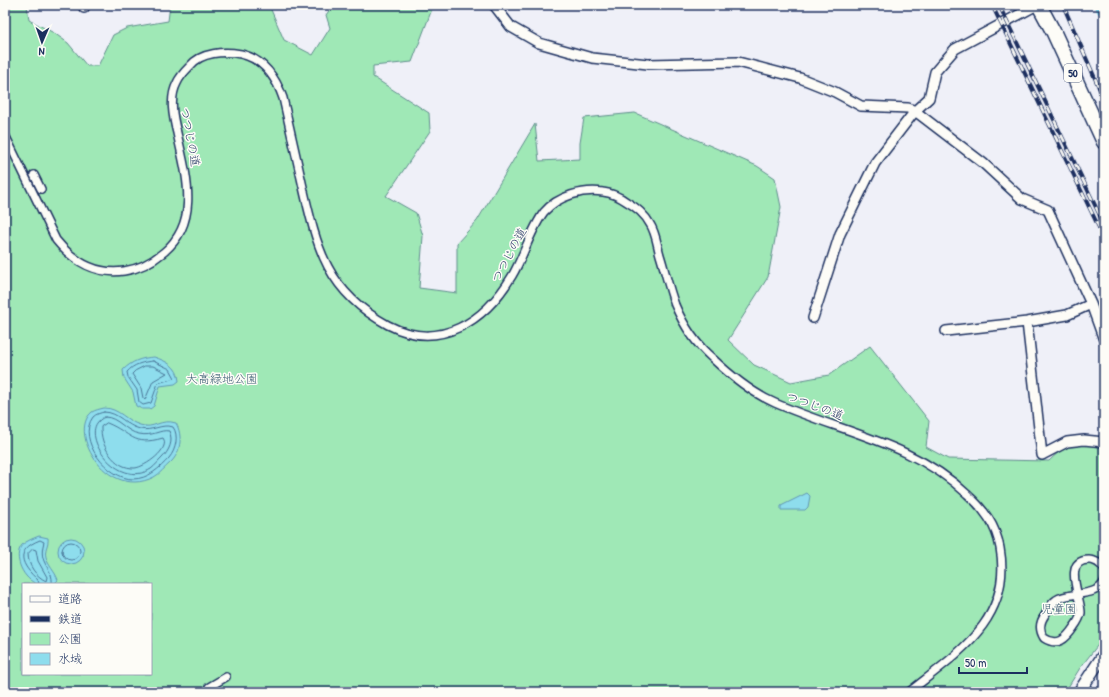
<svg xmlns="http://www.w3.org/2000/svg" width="1109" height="697" font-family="'Patrick Hand','Klee One',sans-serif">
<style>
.green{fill:#9fe8b6;stroke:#5d8c8a;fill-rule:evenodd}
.water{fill:#8edded;stroke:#6097b4}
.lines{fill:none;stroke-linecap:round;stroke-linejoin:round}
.shore{stroke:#497597;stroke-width:1}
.river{stroke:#8edded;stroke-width:16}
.pedestrian-casing{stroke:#1b2f5e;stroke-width:10}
.minor-casing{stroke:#1b2f5e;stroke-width:12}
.tertiary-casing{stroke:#1b2f5e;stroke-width:14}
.primary-casing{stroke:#1b2f5e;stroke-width:17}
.pedestrian{stroke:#fdfcf7;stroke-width:7}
.minor{stroke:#fdfcf7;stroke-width:9}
.tertiary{stroke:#fdfcf7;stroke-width:11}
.primary{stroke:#fdfcf7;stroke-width:14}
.rail-casing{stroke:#1b2f5e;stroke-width:4}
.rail{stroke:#fdfcf7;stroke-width:2.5;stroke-dasharray:8;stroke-linecap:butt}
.labels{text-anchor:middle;stroke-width:3;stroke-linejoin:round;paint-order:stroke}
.shield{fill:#fdfcf7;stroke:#5f6c8c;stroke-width:1}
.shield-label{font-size:11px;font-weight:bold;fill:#1b2f5e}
.street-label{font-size:12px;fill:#1b2f5e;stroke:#fdfcf7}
.park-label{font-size:12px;fill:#3c5d74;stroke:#fdfcf7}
</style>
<rect width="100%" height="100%" fill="#eff0f8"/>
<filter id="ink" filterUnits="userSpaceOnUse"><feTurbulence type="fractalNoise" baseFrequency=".025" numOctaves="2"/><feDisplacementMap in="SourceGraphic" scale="8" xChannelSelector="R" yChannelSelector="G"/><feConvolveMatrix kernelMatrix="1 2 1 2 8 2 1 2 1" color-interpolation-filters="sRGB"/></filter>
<g filter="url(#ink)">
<path class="green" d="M5,5h22l2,15 25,13 14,10 19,23h11l15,-31 14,-7 41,-7 2,-16h99l15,35 29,15 17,-27 -4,-13 7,-10h95l4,4 -20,53 -39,4v11l56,36 1,18 -44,65 30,17 7,23 -4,52 38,5v-50l20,-22 58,-97 4,37 41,-2v-16l4,-25 51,-5 122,53 18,12 6,29 -13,70 -40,63 26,25 37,17 38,-7 41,-29 59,75 -3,26 22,12 101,2c24,-23 24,-19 55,-17v193l-24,31 -15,24h-1060zM23,584h128v90h-128z"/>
<path class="water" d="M154,357c12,4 24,9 25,24l-4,3 -15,2 -6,20 -4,3h-8l-6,-3 -3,-14 -9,-14 -1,-8c9,-9 18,-12 31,-13z
M104,408c15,0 22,13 36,17 14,5 20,-7 36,-2 7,13 5,30 -6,40 -5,4 -10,11 -16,14 -47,24 -87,-45 -62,-65 3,-2 8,-3 12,-4z
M807,493l3,3 -2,11 -3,3h-24v-4z
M39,536l9,2c1,7 -4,11 -2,19 2,9 9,14 12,23l-4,4c-5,0 -11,1 -16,0 -14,-3 -26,-27 -16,-39 4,-4 12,-7 17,-9z
M58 551a13 13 0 1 1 26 0a13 13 0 1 1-26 0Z"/>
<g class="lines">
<path class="shore" d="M153,361l17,8 5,9 -17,5 -7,20 -8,2 -4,-3 -2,-12 -9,-13 -1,-5c7,-8 16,-10 26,-11z
M145,366h8l14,7 -14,8 -8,19 -2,-2 -2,-10 -9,-14 3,-3z
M104,412c15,0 22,14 36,17 12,3 22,-6 33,-2 6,8 3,23 -4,31 -9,10 -21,21 -36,21 -25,0 -57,-39 -40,-62 3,-3 7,-4 11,-5z
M105,417c13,0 21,15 34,17 14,3 21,-5 30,-3 5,10 0,20 -7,27 -4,4 -7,8 -11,11 -35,22 -77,-41 -46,-52z
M107,423c25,10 25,24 56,15 8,11 -18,29 -28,30 -21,1 -35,-23 -34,-41z
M62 551a9 9 0 1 1 18 0a9 9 0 1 1-18 0Z
M33,549l3,1 2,11 9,16 -1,4c-10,-5 -18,-15 -18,-27z
M39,584l-1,-4c-17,-15 -24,-30 2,-40l4,2c-7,23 10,25 8,42"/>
<path class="river" d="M1103,5l1,3"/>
<g class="pedestrian-casing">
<path id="pedestrian" d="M5,135l51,105c17,21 40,35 68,31 16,-2 28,-9 40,-19 37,-31 22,-78 13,-119 -4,-16 -8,-35 0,-50 3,-7 8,-12 13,-17 11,-14 34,-15 51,-12 22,5 35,24 42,44 7,30 13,59 20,89 14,61 24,105 85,138 52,27 97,-4 124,-49 12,-20 18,-45 32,-64 14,-16 39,-23 59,-20 9,1 17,5 24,10 9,5 18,13 23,22 6,9 7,21 10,31 5,16 9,34 15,50 8,19 21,39 37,53 18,17 40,35 63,45 66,29 139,40 192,91 17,15 29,31 33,54 13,71 -42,105 -91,144
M34,175l7,14
M1104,569c-4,-6 -8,-9 -15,-9 -28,0 -7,40 -8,53 -1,6 -4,10 -7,14 -8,12 -16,20 -30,11 -5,-8 -5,-15 1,-23 3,-5 6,-12 11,-15 13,-9 40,-2 48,-18
M209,687l17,-10"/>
</g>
<g class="minor-casing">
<path id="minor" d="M494,5l17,22 28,16 53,15 56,6 90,-2 62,16 35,14 26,14 47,2 7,3 68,52 39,36 26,11 43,94 13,36
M84,8v-3
M1091,304l-24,11 -40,7 15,133 25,-13 17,-2 20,2
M813,318l27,-84 35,-71 40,-52 14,-13 6,-26 20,-23 82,-44
M946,331l81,-9"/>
</g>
<g class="tertiary-casing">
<path id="tertiary" d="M1079,692l25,-38"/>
</g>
<g class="primary-casing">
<path id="primary" d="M1039,5l15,28 50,109"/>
</g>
<use href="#pedestrian" class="pedestrian"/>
<use href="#minor" class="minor"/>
<use href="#tertiary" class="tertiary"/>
<use href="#primary" class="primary"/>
<g class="rail-casing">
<path id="rail" d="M992,5l112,233
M999,5l105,219
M1063,5l41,94"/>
</g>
<use href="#rail" class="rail"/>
</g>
</g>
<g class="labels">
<rect class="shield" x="1064" y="64" width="18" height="18" rx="3"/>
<g class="shield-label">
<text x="1073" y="77">50</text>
</g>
<g class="street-label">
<text transform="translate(190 137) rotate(79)" y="4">つつじの道</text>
<text transform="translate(509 255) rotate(-62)" y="4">つつじの道</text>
<text transform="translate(815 406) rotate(20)" y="4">つつじの道</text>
</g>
<g class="park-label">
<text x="222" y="383">大高緑地公園</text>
<text x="1059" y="613">児童園</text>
</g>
</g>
<rect width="1109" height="697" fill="none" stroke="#fdfcf7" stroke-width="20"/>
<rect x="10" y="10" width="1089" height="677" fill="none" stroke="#1b2f5e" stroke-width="1.5" filter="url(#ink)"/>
<rect x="22" y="583" width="130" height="92" fill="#fdfcf7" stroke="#a3aaba"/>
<rect x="30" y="596" width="20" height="6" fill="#fdfcf7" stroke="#a3aaba"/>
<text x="58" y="603" font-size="12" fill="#1b2f5e">道路</text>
<rect x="30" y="616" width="20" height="6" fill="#1b2f5e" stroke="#a3aaba"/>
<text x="58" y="623" font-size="12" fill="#1b2f5e">鉄道</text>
<rect x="30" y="633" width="20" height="12" fill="#9fe8b6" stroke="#a3aaba"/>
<text x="58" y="643" font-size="12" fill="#1b2f5e">公園</text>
<rect x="30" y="653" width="20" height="12" fill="#8edded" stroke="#a3aaba"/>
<text x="58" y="663" font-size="12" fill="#1b2f5e">水域</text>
<g transform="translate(42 42) rotate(182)" stroke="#fdfcf7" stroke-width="3" paint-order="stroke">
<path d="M0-3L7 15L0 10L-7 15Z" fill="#1b2f5e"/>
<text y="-6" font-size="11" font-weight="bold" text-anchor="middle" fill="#1b2f5e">N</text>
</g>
<path d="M959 667v6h68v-6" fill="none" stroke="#1b2f5e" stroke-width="2"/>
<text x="965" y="667" font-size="12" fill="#1b2f5e" stroke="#fdfcf7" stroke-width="3" paint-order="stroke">50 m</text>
</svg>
